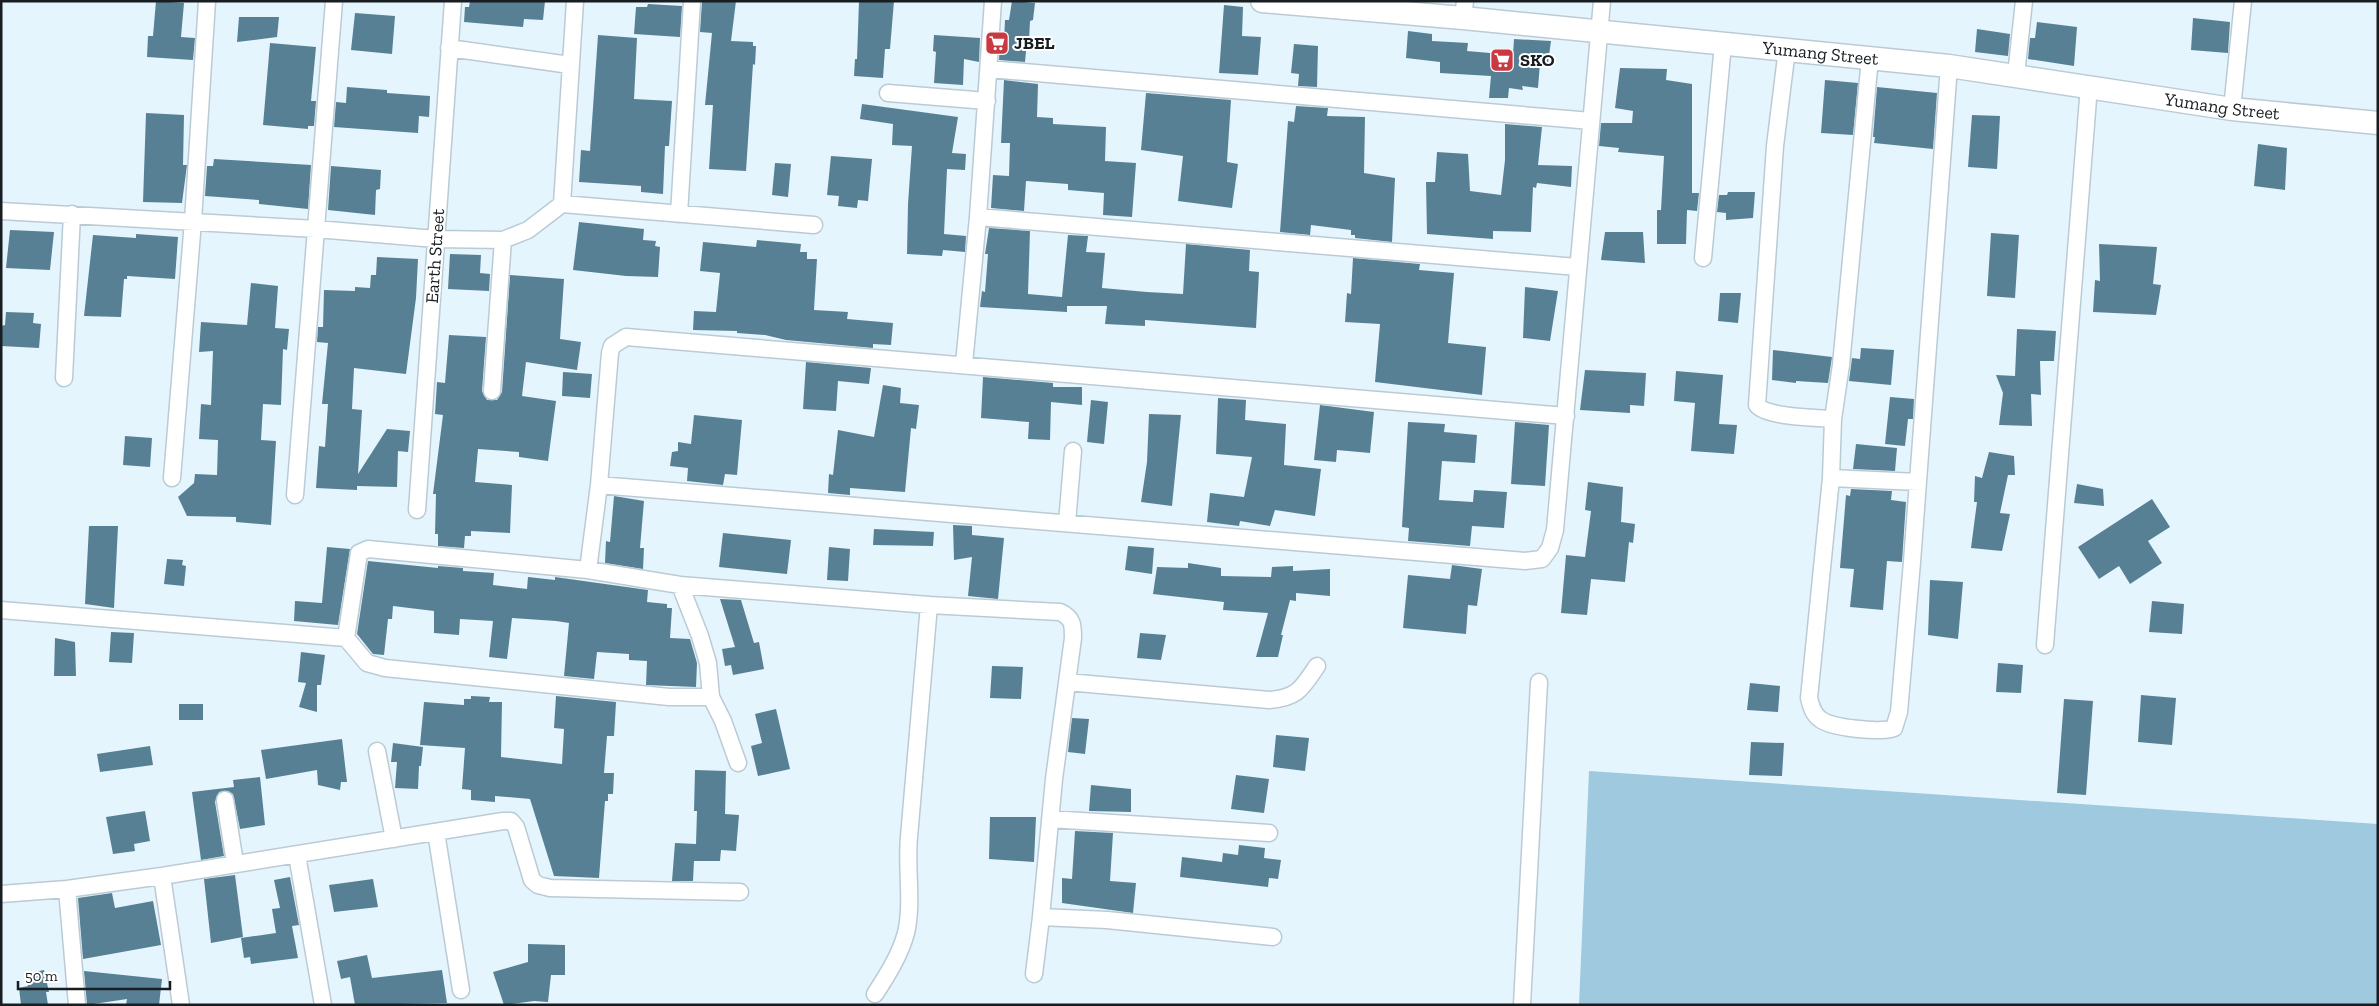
<svg xmlns="http://www.w3.org/2000/svg" width="2379" height="1006" font-family="'Zilla Slab',serif">
<style>
.forest{fill:#9fc9df}
.building{fill:#588094}
.lines{fill:none;stroke-linecap:round;stroke-linejoin:round}
.minor-casing{stroke:#bbcbd4;stroke-width:19}
.secondary-casing{stroke:#bbcbd4;stroke-width:25}
.minor{stroke:#fff;stroke-width:16}
.secondary{stroke:#fff;stroke-width:22}
.labels{text-anchor:middle;stroke-width:4;stroke-linejoin:round;paint-order:stroke}
.poi-label{font-size:18px;font-weight:bold;fill:#171d20;stroke:#fff;text-anchor:start}
.street-label{font-size:18px;fill:#171d20;stroke:#fff}
</style>
<rect width="100%" height="100%" fill="#e4f5fe"/>
<path class="forest" d="M1589,771l789,53v181h-799z"/>
<path class="building" d="M156,1l28,2 -3,34 14,1 -2,22 -46,-3 1,-21h5z
M470,1h75l-2,19 -19,-1 -1,8 -59,-5 1,-15h4z
M702,1h34l-5,40 22,1v4h3l-1,19 -2,-1 -7,107 -37,-2 4,-64h-8l7,-72 -12,-1z
M859,1h35l-4,48h-5l-2,29 -29,-2 1,-17h2z
M1012,1l23,2 -2,17 -3,1 -1,20h-2l-2,21 -26,-2 1,-20 4,1 1,-21h4z
M648,4l34,2 -2,31 -46,-3 2,-27h11z
M1224,5l19,2 -1,29 19,1 -3,38 -39,-2z
M355,13l40,3 -3,38 -41,-4z
M239,17h40l-2,20 -40,5z
M2193,18l37,4 -2,31 -37,-3z
M2037,22l40,5 -3,39 -46,-7 2,-21h5z
M1977,29l33,5 -2,22 -33,-4z
M1408,31l24,3v7l36,2 -1,8 46,4 1,-16 37,2 -3,22h-8l-2,25 -16,-2 1,4 -14,-2 -1,10h-19l2,-22 -51,-3v-11l-34,-4z
M598,35l39,3 -3,61 38,2 -3,45h-4l-2,48 -22,-2v-6l-62,-4 2,-32 9,1z
M934,35l46,3 -1,24 -15,-3 -1,26 -29,-2 2,-31 -3,-1z
M270,43l46,4 -5,54h5l-2,25h-6v3l-45,-4z
M1294,44l24,2 -1,41 -19,-1 1,-12 -8,-1z
M1620,68l47,1 -1,11 26,4v109h7l-2,18 -10,-1 -1,34h-29v-34h4l3,-54 -46,-4 1,-4 -20,-2 2,-23h31l1,-12 -18,-3z
M1004,80l34,4 -1,33 16,1v6l53,3 -1,34 31,2 -4,54 -29,-2 1,-22 -36,-3v-6l-42,-3 -2,30 -33,-3 2,-33 16,1 1,-33h-9z
M1825,80l33,3 -5,52 -32,-2z
M347,87l40,3v3l43,3 -1,21 -10,-1 -1,17 -84,-6 2,-25 10,1z
M1877,87l60,6 -4,56 -59,-6 1,-6h-2z
M1146,93l85,7 -4,62 11,2 -6,44 -54,-7 5,-45 -42,-6z
M862,104l96,13 -6,36 14,1 -1,16 -18,-1 -3,65 22,2 -1,16 -22,-2 -1,6 -35,-2 1,-50 4,-58 -20,-1 1,-21 -33,-5z
M1296,106l32,2 -1,8 38,1 -1,56 31,5 -3,64 -37,-4v-3h-4v-5l-40,-5 -1,10 -30,-3 8,-111 6,1z
M146,113l38,2 -1,50h4l-5,38 -39,-1z
M1972,115l28,1 -3,53 -29,-2z
M1505,124l37,3 -4,38 34,1 -1,21 -34,-4 -1,5 -3,-1 -2,45 -38,-1v8l-66,-5 -1,-52h9l2,-30 31,2 2,37 31,4 4,-35z
M2258,144l29,4 -2,42 -31,-4z
M831,156l41,3 -4,42 -10,-1 -1,8 -19,-2 1,-10 -12,-1z
M214,159l97,6 -3,44 -49,-5v-4l-54,-4 2,-30h6z
M775,163l16,1 -3,33 -16,-2z
M331,166l50,4 -1,19 -4,1 -1,25 -47,-5z
M1728,192h27l-2,26 -27,2v-7l-9,-1 2,-17h8z
M579,222l65,7 -1,11 13,1 -1,5 5,1 -2,30 -32,-1 -53,-6z
M989,228l41,3 -2,63 34,3 6,-62 20,1 -2,16 19,1 -3,35 45,4 36,2 3,-50 64,6 -1,21 10,1 -3,56 -111,-8v6l-40,-2 2,-18h-40v6l-87,-5 2,-16 3,1 3,-38h-3z
M10,230l44,2 -4,38 -44,-2z
M1605,232h38l2,31 -44,-3z
M1991,233l28,2 -4,63 -28,-2z
M136,234l42,3 -3,42 -48,-3v3h-3l-3,38 -37,-1 9,-81 43,3z
M757,240l44,4 -1,8h7v7h10l-3,51 34,2 -1,7 46,4 -2,22 -18,-1v4l-87,-8 -21,-5 -28,-2v-2l-44,-1 1,-19 22,1 4,-39 -20,-2 3,-29 53,5z
M2099,244l58,3 -4,37 8,1 -5,30 -63,-3 2,-32 5,1z
M450,254l31,1 -1,18 10,1 -1,17 -41,-2z
M377,257l41,2 -2,39 -10,76 -52,-6 -2,41 10,1 -4,64 29,-45 23,2 -2,21 -10,-1 -1,36 -40,-1v4l-41,-2 3,-42 6,1 3,-43h-6l6,-61 -11,-1 1,-15h5l1,-37 31,1v-4l15,1 1,-13h5z
M1353,258l67,6 -1,6 35,3 -6,70 38,4 -4,48 -107,-13 5,-58 -35,-2 2,-29 4,1z
M510,275l54,4 -4,60 21,3 -4,28 -51,-8 -4,34 34,5 -8,60 -29,-4v-5l-41,-3 -3,33 37,3 -2,48 -39,-2v5h-6l-1,12 -26,-2v-12h-3l1,-40h-3l10,-79 -8,-1 2,-32 8,1 4,-48 37,2 -4,54 5,9h10l5,-8z
M251,283l27,3 -3,42 14,1 -2,21 -4,-1 -2,56 -18,-1 -2,36 15,1 -5,84 -35,-3v-5l-49,-1 -9,-19 16,-14 1,-9 22,1 1,-35 -19,-1 2,-35 10,1 2,-54 -14,1 2,-30 46,3z
M1525,287l33,4 -8,50 -27,-3z
M1720,293h21l-3,30 -20,-2z
M6,312l28,1 -1,10 8,1 -2,24 -38,-2v-20l4,-1z
M2017,329l39,2 -2,30h-14l1,34 -10,-1 1,32 -33,-1 4,-32 -7,-18 19,1z
M1861,348l33,2 -3,35 -42,-4 3,-23 8,1z
M1773,350l59,7 -4,26 -32,-2v2l-24,-3z
M806,362l65,6 -2,16 -31,-3 -2,30 -33,-2z
M1585,370l61,3 -2,33 -14,-1v8l-50,-3z
M1676,371l47,4 -4,49 18,1 -3,29 -43,-3 4,-48 -21,-2z
M563,372l29,2 -2,24 -28,-2z
M983,377l70,6v4h29v18l-31,-3 -1,38 -22,-1 1,-17 -48,-4z
M883,385l18,3 -1,15 19,2 -3,24 -5,-1 -6,64 -55,-4v7l-22,-2 1,-19 4,1 5,-45 36,7z
M1890,397l24,2 -1,20h-5l-3,27 -20,-2z
M1218,398l28,2 -1,20 41,4 -2,41 37,4 -6,47 -40,-6 -5,16 -30,-5 -1,5 -32,-4 3,-29 34,4 8,-40 -36,-3z
M1091,400l17,2 -4,42 -17,-2z
M1320,405l54,7 -4,41 -33,-3 -1,12 -22,-2z
M1149,414l32,1 -9,91 -31,-4 6,-40z
M694,415l48,5 -5,55 -12,-1 -2,11 -36,-4 1,-13 -18,-2 2,-14 6,-1v-9l13,2z
M1408,422l37,2 -1,8 33,3 -2,28 -33,-2 -3,39 34,2 1,-12 33,2 -3,36 -32,-2 -2,20 -62,-5 1,-13 -7,-1z
M1515,422l34,3 -4,61 -34,-2z
M125,436l27,2 -2,29 -27,-2z
M1856,444l41,4 -2,23 -42,-2z
M1989,452l25,4 1,19h-7l-8,38 10,1 -8,37 -31,-3 6,-46h-3l1,-26 7,2z
M1588,482l35,5 -2,35 14,2 -2,19 -4,-1 -4,40 -34,-3 -4,36 -26,-2 5,-58 19,2 6,-46 -6,-1z
M2077,484l26,5 1,17 -30,-3z
M1851,489l41,2 -1,9 15,2 -4,60 -15,-1 -4,49 -33,-3 4,-38 -14,-1 6,-73 4,1z
M614,496l30,5 -4,47h4l-1,21 -38,-6 1,-22 4,1z
M2152,499l18,28 -22,14 14,22 -32,21 -11,-18 -20,13 -21,-32z
M953,525l19,1v9l32,3 -6,61 -30,-3 4,-39 -18,3z
M89,526h29l-4,82 -29,-4z
M874,529l60,3 -1,14 -60,-1z
M723,533l68,7 -4,34 -68,-7z
M1128,546l26,2 -2,26 -27,-4z
M327,547l23,2 -12,76 -44,-4 1,-20 27,2z
M829,547l21,2 -2,32 -21,-1z
M167,559l16,1 -1,5 4,1 -2,20 -20,-2z
M368,561l70,7v-2l25,2v3l31,2 -1,12 34,4 1,-12 27,3v-3l93,13 -1,12 20,2v4h5l-2,30 20,1 7,24 -1,24 -50,-2 1,-24 -18,-1v-6l-32,-2 -3,27 -30,-3 5,-53 -13,-2 -44,-3 -5,41 -18,-2 4,-36 -33,-2 -1,16 -25,-2v-22l-41,-5 -1,13h-4l-4,36 -11,-1 -16,-20z
M1188,563l33,5v8l50,1 1,-10 21,-1v5l37,-2v27l-34,-3v8l-6,-1 -9,35h2l-5,22h-22l12,-44 -45,-3 1,-8 -71,-8 4,-27 31,1z
M1452,565l30,4 -5,37 -9,-1 -2,29 -63,-6 5,-53 42,4z
M1930,580l33,2 -5,57 -30,-4z
M720,599l21,1 13,43 5,-1 5,27 -31,6 -2,-10 -6,1 -3,-17 13,-2z
M2152,601l32,3 -2,30 -33,-2z
M111,632l23,1 -2,30 -23,-1z
M1140,633l26,2 -5,25 -24,-2z
M55,638l20,4 1,34h-22z
M301,652l24,3 -4,30h-4v27l-18,-5 7,-24 -8,-1z
M1998,663l25,2 -2,28 -25,-1z
M992,666l31,1 -2,32 -31,-1z
M1750,683l30,3 -2,26 -31,-2z
M2141,695l35,3 -4,47 -34,-3z
M471,696l19,1 -1,5h13l-1,55 61,7 2,-35 -10,-1 2,-32 60,6 -2,34h-7l-3,37h10l-1,21h-5v7h-3l-6,77 -45,-2 -24,-77 -35,-3v6l-24,-2v-10l-9,-1 3,-41 -45,-3 4,-43 40,3v-6h7z
M2064,699l29,2 -7,94 -29,-2z
M179,704h24v16h-24z
M776,709l14,60 -32,7 -7,-30 11,-3 -7,-29z
M1072,718l17,1 -4,35 -17,-2z
M1276,735l33,3 -4,33 -32,-4z
M342,739l5,43h-6l-1,8 -22,-5 -1,-15 -51,9 -5,-29z
M1751,742l33,1 -2,33 -33,-1z
M393,743l30,4 -2,19h-2l-1,23 -23,-1 2,-26h-6z
M150,746l3,19 -53,7 -3,-18z
M695,770l31,1 -1,43 14,1 -3,36 -15,-1 -1,11h-26l-1,20h-21l3,-38 21,1 1,-33h-3z
M1236,775l33,4 -5,34 -33,-4z
M260,777l5,48 -25,4 -7,-35 -5,-3 -9,1 -4,10 9,54 -23,4 -9,-68 42,-5 -1,-7z
M1091,785l40,4v23l-42,-1z
M145,811l5,30 -16,3 1,7 -22,3 -7,-37z
M990,817h46l-2,45 -45,-3z
M1075,831l38,2 -3,48 26,2 -3,30 -71,-10v-25l10,1z
M1239,845l26,3 -1,10 17,2 -3,19 -9,-1 -1,9 -88,-10 2,-20 40,5 1,-9 15,2z
M235,875l8,62 -32,6 -7,-64z
M290,877l9,48 -7,1 6,32 -47,6 -1,-7 -6,1 -3,-20 35,-5 -4,-24 8,-1 -6,-28z
M373,879l5,28 -44,5 -5,-27z
M112,893l3,15 38,-7 8,44 -78,14 -5,-61z
M528,944l37,1v30h-14l-3,27 -14,-1 -30,4 -11,-33 35,-10z
M367,955l5,23 70,-8 5,33 -92,2 -5,-28 -9,2 -4,-18z
M44,970l5,22h-3l2,13h-27l-2,-17 9,-2 -3,-12z
M84,971l78,8 -3,26h-33l1,-6 -40,6z"/>
<g class="lines">
<g class="minor-casing">
<path id="minor" d="M1463,18l2,-17
M449,48l121,17
M1787,49l-12,97 -18,259c9,12 60,13 76,14
M1870,58l-29,307 -8,54 -2,59 -22,220c2,8 4,16 11,21 11,9 60,14 74,9l5,-16 13,-150 37,-496
M990,69l601,52
M2016,75l8,-74
M888,93l99,8
M2232,109l11,-108
M562,204l13,-203
M1,211l315,18 120,10 67,1 25,-10 34,-26 252,21
M679,214l13,-213
M978,217l599,50
M1703,258l20,-214
M964,364l14,-147 15,-216
M64,378l8,-164
M492,391l11,-151
M172,478l21,-257 14,-220
M1831,478l87,4
M599,485l926,76 17,-2 8,-11 5,-18 47,-529
M295,495l39,-494
M417,510l36,-509
M1067,523l6,-72
M588,570l11,-85 11,-132 2,-7 14,-9 940,79
M680,585l20,51 8,27 3,34
M1,610l345,28
M2045,645l44,-559
M1067,682l202,18c29,-2 33,-12 48,-34
M377,751l17,88
M738,763l-15,-42 -12,-24h-42l-284,-29 -18,-5 -21,-25 13,-85 9,-4 220,21 92,15 249,20 131,7c13,6 13,13 13,26l-19,141 -13,138 66,3 166,17
M225,800l10,63
M1050,819l219,14
M436,832l25,158
M297,855l26,150
M162,876l19,129
M67,889l10,116
M1,894l66,-5 95,-13 341,-55h8l5,6 16,53 6,5 12,3 190,4
M1034,974l7,-57
M875,994c13,-20 25,-39 31,-61 7,-30 0,-65 3,-96 6,-77 14,-154 20,-232
M1522,1005l17,-323"/>
</g>
<g class="secondary-casing">
<g id="secondary">
<path id="s1" d="M1262,1l201,17 486,48 283,43 146,14"/>
</g>
</g>
<use href="#minor" class="minor"/>
<use href="#secondary" class="secondary"/>
</g>
<defs>
<g id="supermarket-square" transform="scale(1.25)"><rect x="-9" y="-9" width="18" height="18" rx="4" fill="#c83942" stroke="#fff"/><path d="M-6-5.5h2.5l.6 2H6L4.5 2H-2.5L-4.4-4H-6ZM-1.5 3.2a1.3 1.3 0 1 0 .1 0ZM3 3.2a1.3 1.3 0 1 0 .1 0Z" fill="#fff"/></g>
</defs>
<g fill-rule="evenodd">
<use href="#supermarket-square" x="997" y="43"/>
<use href="#supermarket-square" x="1502" y="60"/>
</g>
<g class="labels">
<g class="poi-label">
<text x="1014" y="49">JBEL</text>
<text x="1520" y="66">SKO</text>
</g>
<g class="street-label">
<text dy="6" stroke="none"><textPath href="#s1" startOffset="561">Yumang Street</textPath></text>
<text dy="6" stroke="none"><textPath href="#s1" startOffset="966">Yumang Street</textPath></text>
<text transform="translate(435 256) rotate(-86)" y="6">Earth Street</text>
</g>
</g>
<rect width="2379" height="1006" fill="none" stroke="#171d20" stroke-width="5"/>
<path d="M18 981v8h152v-8" fill="none" stroke="#171d20" stroke-width="2.5"/>
<text x="25" y="981" font-size="15" fill="#171d20" stroke="#ffffff" stroke-width="4" paint-order="stroke">50 m</text>
</svg>
